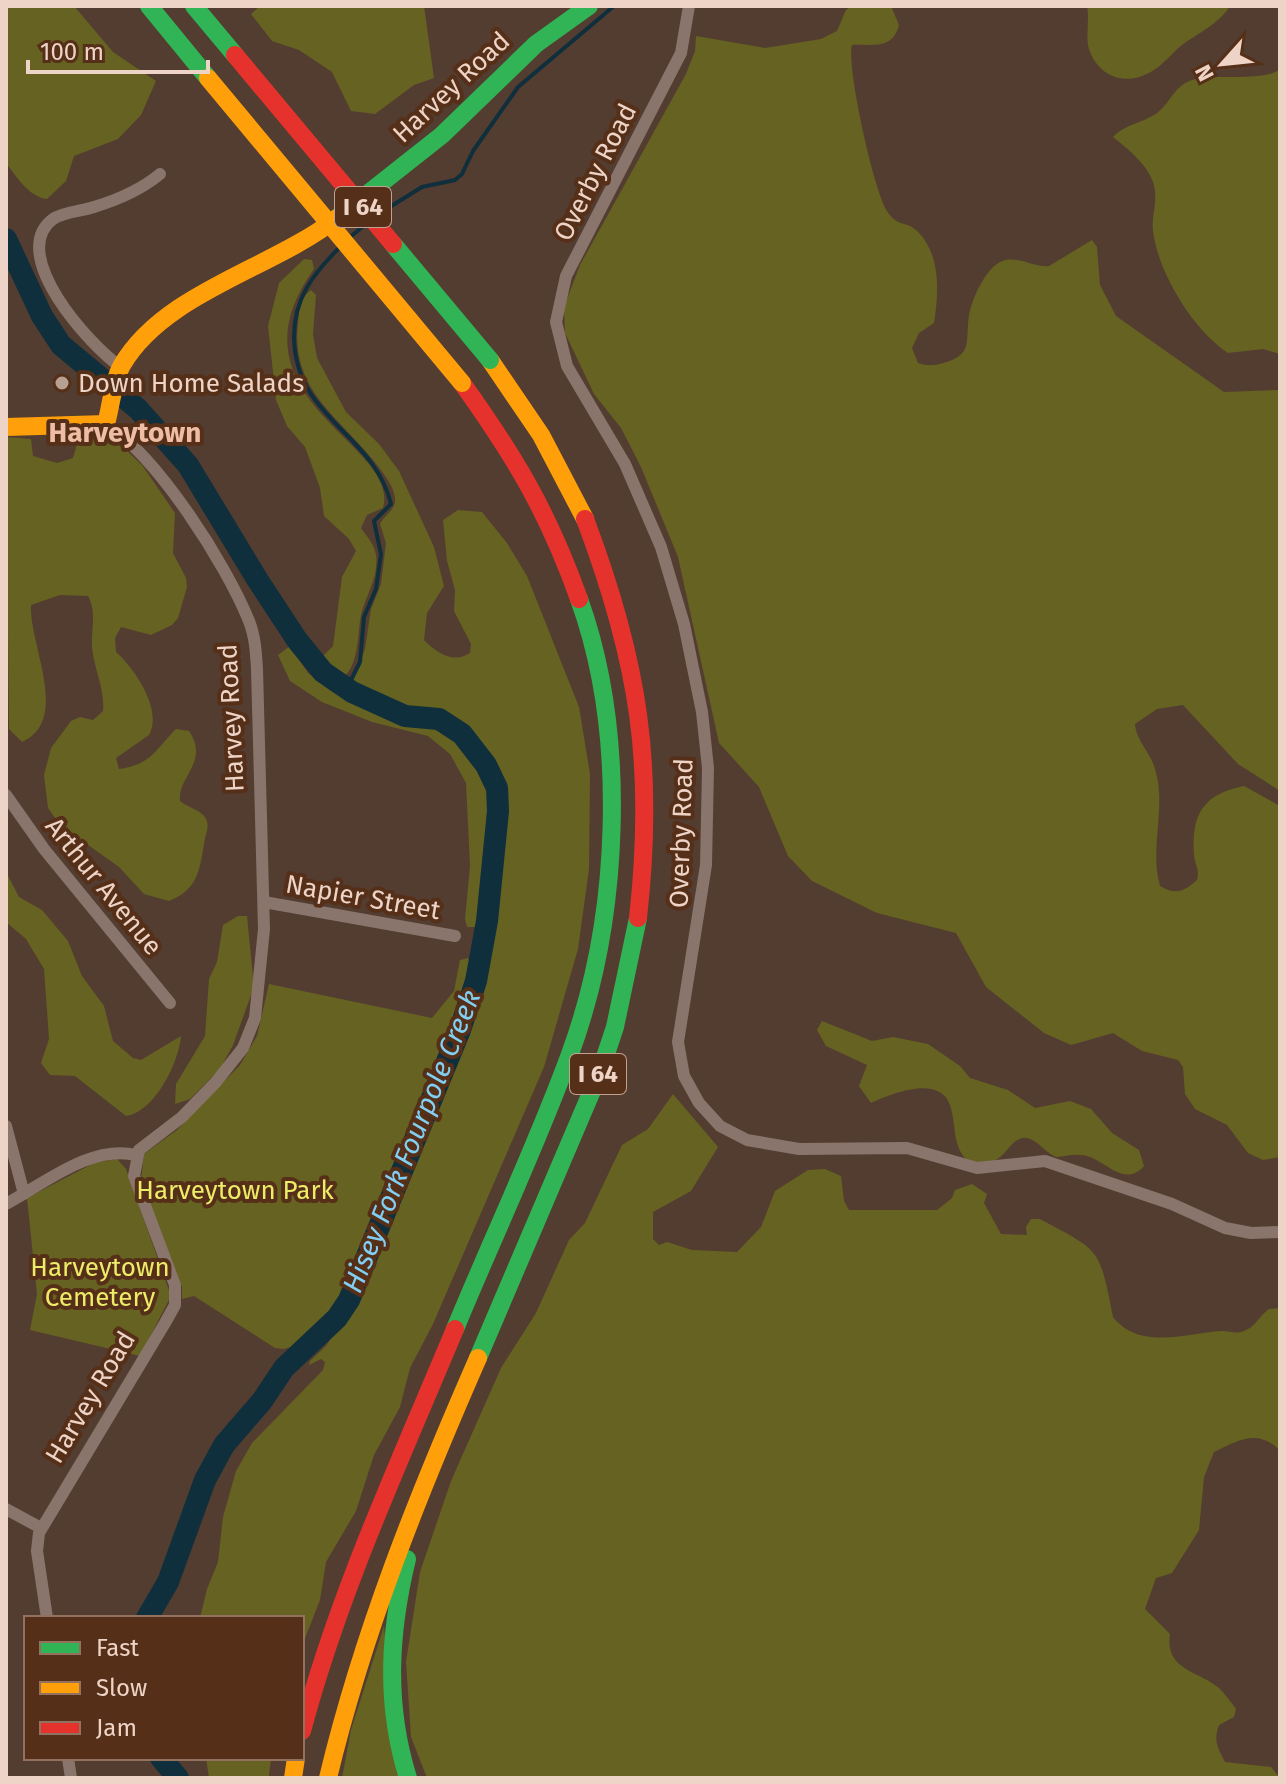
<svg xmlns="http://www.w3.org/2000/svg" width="1286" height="1784" font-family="'Fira Sans',sans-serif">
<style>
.green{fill:#666221}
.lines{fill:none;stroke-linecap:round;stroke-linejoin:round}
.stream{stroke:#0f2f3c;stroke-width:4}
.river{stroke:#0f2f3c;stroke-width:22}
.street{stroke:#89756b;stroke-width:12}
.fast{stroke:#30b455;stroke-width:18}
.slow{stroke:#ff9f0a;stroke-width:18}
.jam{stroke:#e5322d;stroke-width:18}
.fast-bridge{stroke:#30b455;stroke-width:18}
.slow-bridge{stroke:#ff9f0a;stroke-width:18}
.jam-bridge{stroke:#e5322d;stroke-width:18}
.poi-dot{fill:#b79f92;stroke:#562f18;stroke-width:3}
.labels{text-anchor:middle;stroke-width:8;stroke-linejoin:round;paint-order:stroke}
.shield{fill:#562f18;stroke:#c0a292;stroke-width:2}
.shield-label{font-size:24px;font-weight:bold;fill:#edd4c7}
.street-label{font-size:26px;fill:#edd4c7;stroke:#562f18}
.poi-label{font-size:26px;fill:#edd4c7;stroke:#562f18;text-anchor:start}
.park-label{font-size:26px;fill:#ecec69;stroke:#562f18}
.neighbourhood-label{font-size:28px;font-weight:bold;fill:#efbda4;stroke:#562f18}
.water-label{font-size:28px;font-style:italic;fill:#81cff2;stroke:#562f18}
</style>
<rect width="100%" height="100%" fill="#533d31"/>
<path class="green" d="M6,6h68l39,46 43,29 -15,34 -23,24 -44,17 -8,25 -19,18c-18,-2 -31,-23 -41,-36z
M260,6h164l10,72 -20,7 -39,29 -24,-3 -19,-39 -33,-22 -27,-9 -21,-27z
M852,6h39l8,19c-6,25 -27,19 -47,20 -6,21 22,146 35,166 10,16 19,10 29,19 25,23 23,62 18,93l-15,10 -7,15 6,15c9,3 16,3 25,0 31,-8 22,-22 26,-48 3,-16 18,-52 37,-55 14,-3 29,8 43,6l43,-26 5,7 3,38 16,31 108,76 56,-2v401l-42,-27 -55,-59 -26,4 -22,15c1,17 16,29 20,45 12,39 -6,78 5,117 15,9 24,6 37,-6 3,-10 -2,-15 -3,-25 -3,-40 9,-61 50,-69l36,20v351l-17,3 -15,-7 -21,-28 -32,-16 -10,-15 -2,-27 -5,-7 -36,-9 -29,-18 -42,12 -27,-12 -58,-46 -30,-54 -79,-20 -65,-32 -24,-25 -29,-69 -40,-44 -41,-186 -37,-90 -20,-39 -27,-34 -29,-61 -1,-26 16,-42 106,-191 9,-23 1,-15 69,12 56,-9 16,-8 9,-21z
M1087,6h143c-11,18 -32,27 -48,39 -10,8 -17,18 -28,25 -25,17 -55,9 -65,-21 -4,-14 1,-29 -2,-43z
M1280,69v285l-17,-5 -35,4c-34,-22 -70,-80 -75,-122 -2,-16 6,-32 0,-49 -8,-20 -24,-32 -40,-45 12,-13 30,-14 44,-24 15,-11 17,-31 43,-35 20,-3 67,3 80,-9z
M304,259l8,1 2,9c-93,130 88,175 69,239l-16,7 -6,13c6,9 13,15 15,27 3,23 -10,39 -15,60 -4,20 -1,49 -19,64l-15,-9 -5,-13 11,-11 9,-69 14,-26 -7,-12 -25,-23 -4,-28 -15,-41 -18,-21 -11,-26 -8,-74 11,-43z
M311,290l5,5 -3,39 4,24 29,54 33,32 20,27 35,76 10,39 -17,27 -3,27c13,13 29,24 46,13l1,-9 -17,-33 1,-21 -8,-29 -4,-41 15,-10 24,2 25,31 20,33 52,131 11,67 -1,95 -11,80 -34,118 -111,257 -23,44 -10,39 -26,48 -18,56 -30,51 -6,38 -18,46v-28h-102l7,-29 11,-27 5,-45 13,-46 16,-28 71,-73 2,-8 -4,-3 -12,6 1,-4 16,-15 35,-56 107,-269 19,-68 17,-140 -7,-40 -37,-47 -37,-16 -46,-7 -25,-22 13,-32 6,-40 10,-25 5,-41 -6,-19c4,-9 16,-14 15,-25 -1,-13 -10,-23 -17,-33 -37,-48 -88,-75 -80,-143 1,-13 2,-26 13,-33z
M6,437l25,2 2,17 24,7 16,-5 5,-17 8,-4 36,9 20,19 33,48 -2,40 13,25 1,9 -9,31 -6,7 -21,10 -30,-8 -6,11 1,14c19,17 47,58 33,83l-33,23 3,11c32,-4 37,-20 57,-40l13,2c21,31 -12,46 -9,70 7,6 23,10 26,18 3,6 1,12 -1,19 -5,28 -5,51 -36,63l-25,-7 -25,-27 -59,-42 -12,-17 -4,-33 7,-27 20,-27 9,-4 13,3 10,-9c2,-22 -9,-42 -11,-64 -1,-17 5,-35 -4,-51l-28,-1 -29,10c-2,40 40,115 -9,137l-13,-13z
M290,646l18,27 23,18 66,30 18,2 34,12 11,7 24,32 9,30 -10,91 -8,32h-8l-2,-8 5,-53 -4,-83 -16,-29 -22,-18 -56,-14 -50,-20 -32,-21 -12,-26z
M6,872l13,25 23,13 26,31 14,35 22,30 9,35 20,17 8,2 40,-24c-2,26 -26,76 -55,80l-51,-40 -25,-1 -9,-12 8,-24 -5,-70 -18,-30 -20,-17z
M238,916h9l7,71 -21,58 -13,24 -30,30 -15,5 1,-20 29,-48 4,-57 8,-17 6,-37z
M468,958l2,4 -11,51 -116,280 -26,33 -25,21 -9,2 -8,-1 -81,-52 -12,3v-12l-41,-107 3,-26 33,-24 63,-65 17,-29 12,-52 163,34 22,-27 6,-31z
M822,1021l50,20 21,-4 35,7 32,22 10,12 38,12 27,18 35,-7 21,8 21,24 27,17 5,16c-21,24 -41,-10 -63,-11 -8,-1 -17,2 -25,2 -9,-4 -14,-11 -22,-16 -18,-12 -25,12 -38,19 -7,4 -17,3 -26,3 -19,-16 -13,-37 -20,-58 -11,-31 -59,-11 -79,-2l-12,-17 8,-21 -41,-19 -9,-16z
M673,1094l45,53 -27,44 -38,21v27l6,6 8,-3 25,8 45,2 24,-25 14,-36 33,-21 17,-1 16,7 3,25 5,9h88l15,-12 3,-8 17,-6 15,10 -3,9 17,31 26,1 -1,-8 5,-8h9c62,33 59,29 73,98 27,34 73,16 109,14 9,0 15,4 24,-1 10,-4 14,-15 23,-21l11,-1v143c-21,-23 -42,-11 -66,1l-10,25 -5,53 -27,43 -16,5 -11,31 25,25c-6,36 29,37 49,54 6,6 12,14 17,21l-2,8 -15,8c-6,16 -1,23 6,37l46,5 9,11h-853l-16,-41 -5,-75 14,-90 31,-91 50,-113 35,-55 33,-73 16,-17 37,-78 26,-16z
M117,1159l9,10 45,127 -31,60 -110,-26 7,-36 -10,-96 67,-35z
M384,1626l15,152h-57l9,-48z
M206,1758h65l-2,18 -60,2z"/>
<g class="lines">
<path class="stream" d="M377,215l45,-28 33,-7 7,-6 11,-23 45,-64 96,-81
M349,238l18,-15
M340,247c-27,27 -46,51 -46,90 1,82 80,96 97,167l-17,17 7,33 -5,35 -12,28 -4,45 -13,26"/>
<path class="river" d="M6,239l36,77 19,29 77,64 50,56 69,114 40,61 26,32 29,20 53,24 34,3 23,15 24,31 11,23 1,23 -11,110 -11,60 -16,49 -111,270 -12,18 -53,50 -22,33 -38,44 -19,35 -37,102 -21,36
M161,1758l17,20"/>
<path class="street" d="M689,6l-8,47 -115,223 -10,46 11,44 58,98 36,83 23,77 18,88 6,56 -2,97 -28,177 6,34 15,27 21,23 27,14 52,9 108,-1 70,20 68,-7 127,43 53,24 26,5 29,-1
M121,367c-30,-20 -115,-113 -68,-148 10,-7 29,-8 41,-12 23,-7 48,-18 66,-33
M6,795l38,54 126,154
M264,902l191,34
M6,1126l18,68
M6,1204c38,-20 85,-60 130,-49
M6,1509l35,19
M47,1618l-10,-67 2,-18 126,-210 10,-18v-20l-41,-109 5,-26 43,-33 34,-35 27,-34 12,-30 9,-89 -7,-260c-1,-17 -2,-33 -8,-48 -23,-57 -91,-164 -143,-197
M68,1758l3,20"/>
<path class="fast" d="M149,6l59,72
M194,6l41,49
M337,218l105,-83 94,-91 53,-38
M455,1329c38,-92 81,-182 115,-275 50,-136 58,-319 9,-455
M478,1358l122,-286 15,-45 23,-109
M407,1559c-18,75 -22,145 1,219"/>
<path class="slow" d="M490,360l51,75 44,84
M6,427l100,-3c5,-18 7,-43 16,-59 43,-73 150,-96 215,-147
M293,1778l3,-20
M328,1778c35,-146 90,-283 150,-420"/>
<path class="jam" d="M462,383c53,74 86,129 117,216
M585,519c54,143 70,247 53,399
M302,1731c37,-139 98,-270 153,-402"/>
<path class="fast-bridge" d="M393,244l97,116"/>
<path class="slow-bridge" d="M208,78l254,305"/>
<path class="jam-bridge" d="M235,55l158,189"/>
</g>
<circle class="poi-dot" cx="62" cy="383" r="8"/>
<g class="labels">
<g class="shield">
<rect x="335" y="187" width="56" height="40" rx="6"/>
<rect x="570" y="1054" width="56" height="40" rx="6"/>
</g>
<g class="shield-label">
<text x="363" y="215">I 64</text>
<text x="598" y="1082">I 64</text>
</g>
<g class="street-label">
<text transform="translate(451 87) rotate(-43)" y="9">Harvey Road</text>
<text transform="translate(595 172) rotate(-63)" y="9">Overby Road</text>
<text transform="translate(231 718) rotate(-93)" y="9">Harvey Road</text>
<text transform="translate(681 833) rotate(-88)" y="9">Overby Road</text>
<text transform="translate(104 886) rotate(51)" y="9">Arthur Avenue</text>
<text transform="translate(363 897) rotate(10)" y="9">Napier Street</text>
<text transform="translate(90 1397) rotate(-59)" y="9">Harvey Road</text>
</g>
<g class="poi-label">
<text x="78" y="392">Down Home Salads</text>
</g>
<g class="park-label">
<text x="235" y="1199">Harveytown Park</text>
<text x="100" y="1276">Harveytown<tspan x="100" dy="30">Cemetery</tspan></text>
</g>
<g class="neighbourhood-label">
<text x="125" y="442">Harveytown</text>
</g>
<g class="water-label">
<text transform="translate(411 1141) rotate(-68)" y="10">Hisey Fork Fourpole Creek</text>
</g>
</g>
<rect width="1286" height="1784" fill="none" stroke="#edd4c7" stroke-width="16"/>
<rect x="24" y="1616" width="280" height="144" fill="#562f18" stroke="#92715e" stroke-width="2"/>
<rect x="40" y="1642" width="40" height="12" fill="#30b455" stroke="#92715e" stroke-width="2"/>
<text x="96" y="1656" font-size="24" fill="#edd4c7">Fast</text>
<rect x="40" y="1682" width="40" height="12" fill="#ff9f0a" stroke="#92715e" stroke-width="2"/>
<text x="96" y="1696" font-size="24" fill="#edd4c7">Slow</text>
<rect x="40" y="1722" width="40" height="12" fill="#e5322d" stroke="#92715e" stroke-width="2"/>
<text x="96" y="1736" font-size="24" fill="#edd4c7">Jam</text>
<g transform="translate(1222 64) rotate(243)" stroke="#562f18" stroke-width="6" paint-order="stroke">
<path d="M0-6L14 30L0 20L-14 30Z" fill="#edd4c7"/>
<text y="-12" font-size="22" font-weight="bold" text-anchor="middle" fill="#edd4c7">N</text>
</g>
<path d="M28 60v12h180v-12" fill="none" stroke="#edd4c7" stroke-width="4"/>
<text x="40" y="60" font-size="24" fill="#edd4c7" stroke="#562f18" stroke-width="6" paint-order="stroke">100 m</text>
</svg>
